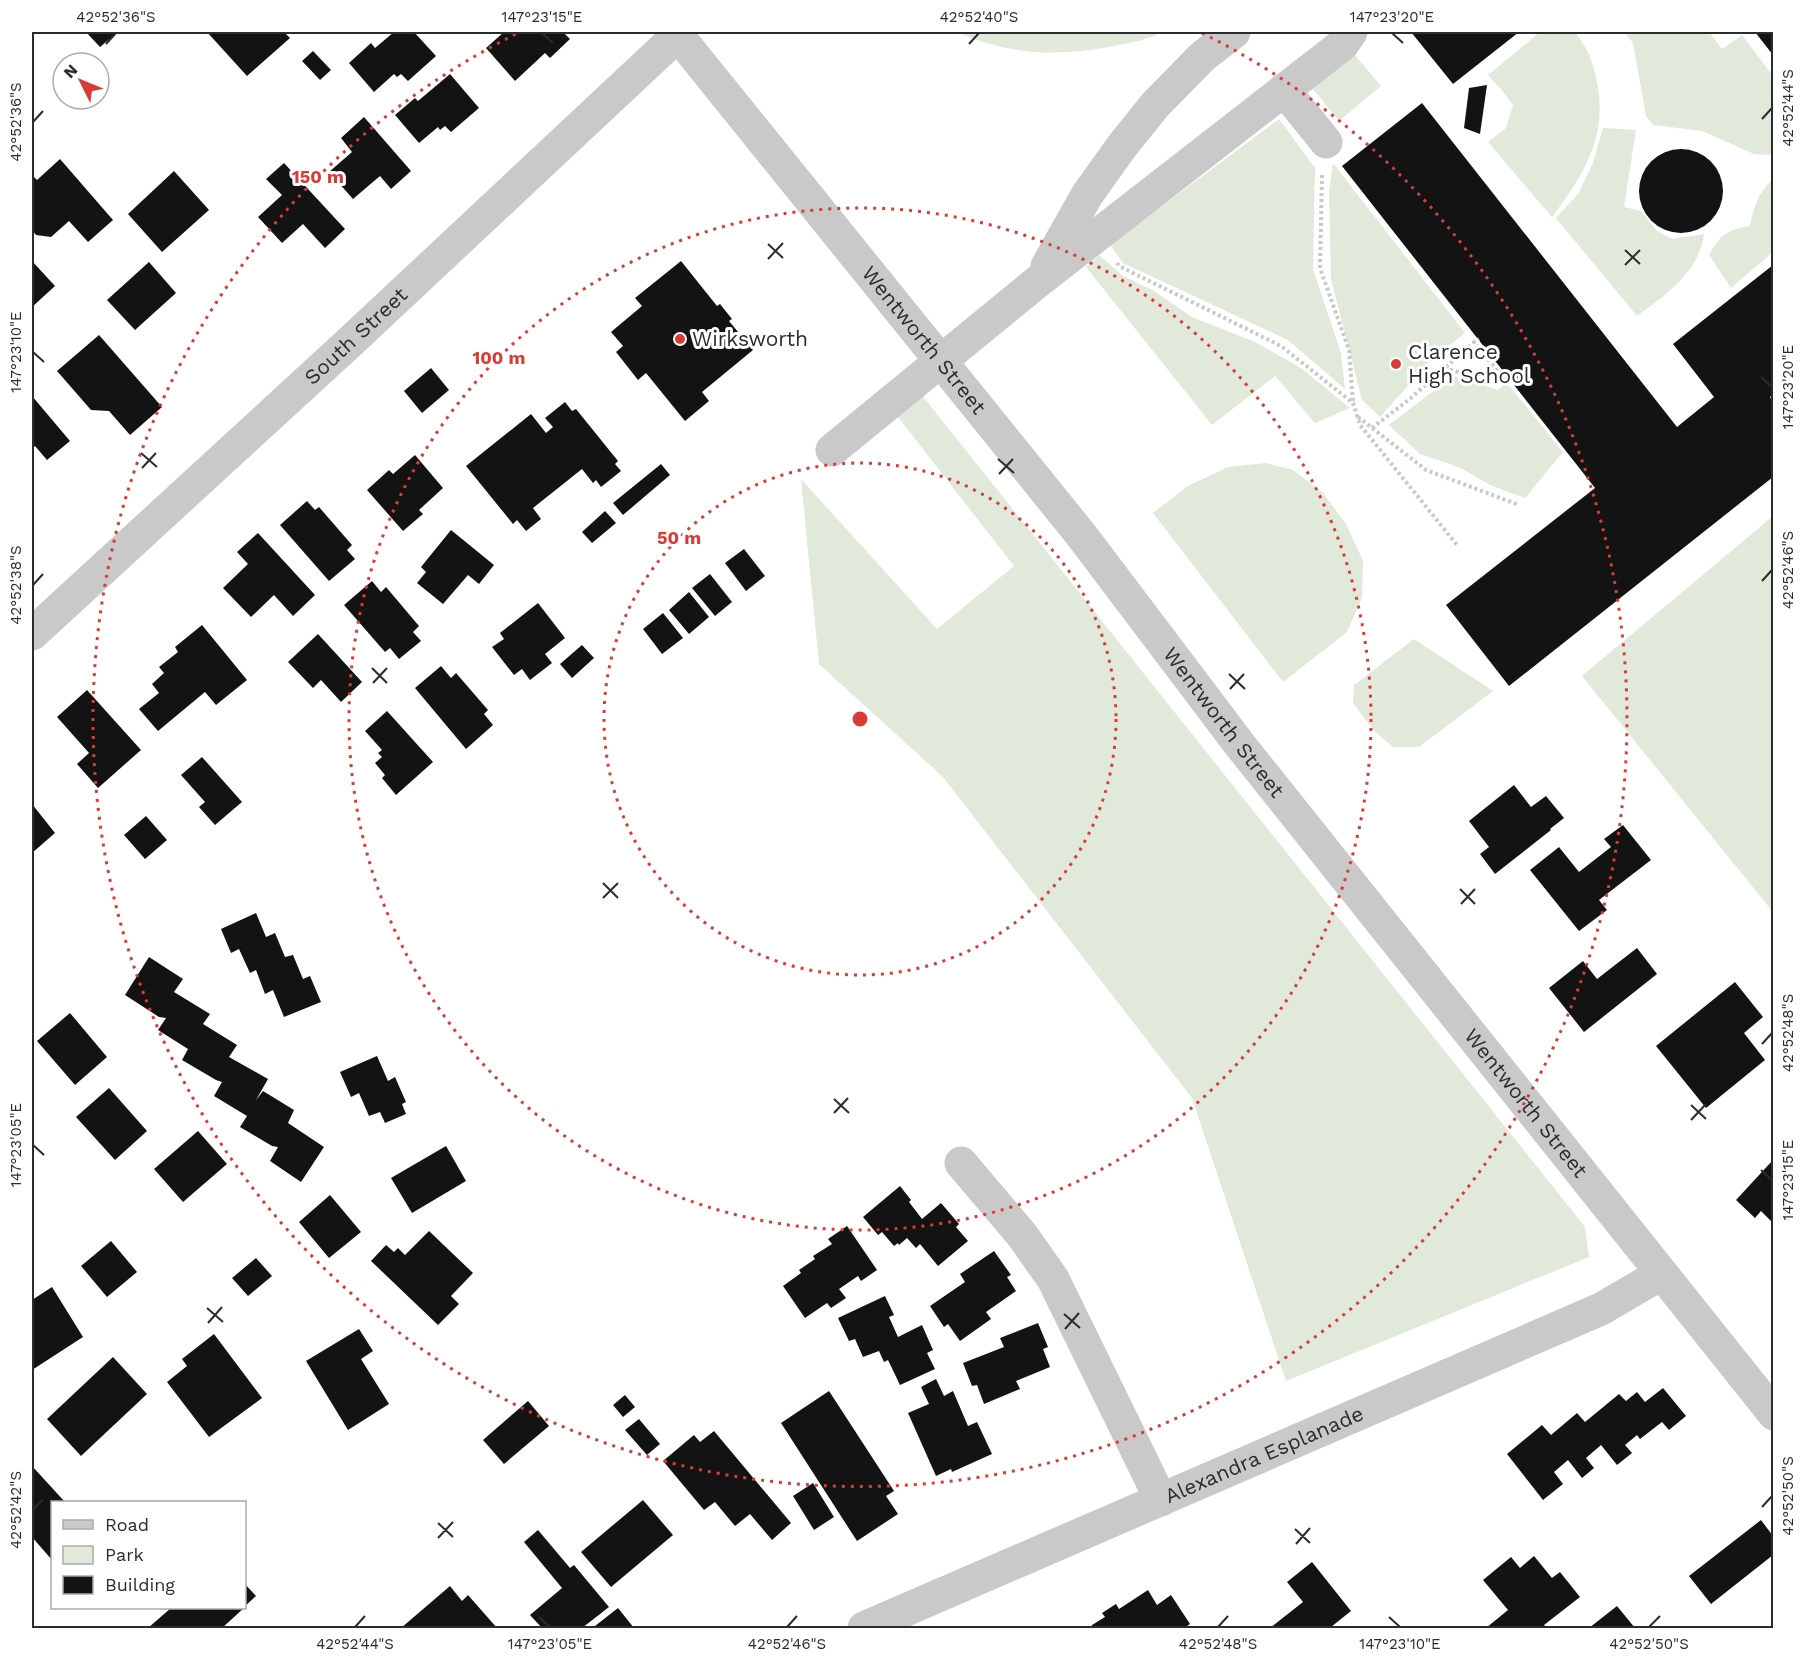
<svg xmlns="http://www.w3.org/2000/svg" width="1805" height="1660" font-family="'Work Sans',sans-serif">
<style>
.green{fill:#e0e9da}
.building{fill:#131313}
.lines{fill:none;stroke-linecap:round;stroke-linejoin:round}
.path{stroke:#c9c9c9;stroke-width:4;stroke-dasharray:3 3;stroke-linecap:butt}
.minor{stroke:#c9c9c9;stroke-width:33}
.ticks{fill:none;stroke:#2c2c2c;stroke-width:2}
.ring{fill:none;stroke:#d93c37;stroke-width:3;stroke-dasharray:3 6}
.poi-dot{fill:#d93c37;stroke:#fff;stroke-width:2}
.labels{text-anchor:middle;stroke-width:6;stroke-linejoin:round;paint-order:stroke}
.street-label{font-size:21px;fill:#2c2c2c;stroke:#fff}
.poi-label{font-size:21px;fill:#2c2c2c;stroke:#fff;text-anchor:start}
.centre{fill:#d93c37;stroke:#fff;stroke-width:3}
.ring-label{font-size:18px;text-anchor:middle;font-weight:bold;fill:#d93c37;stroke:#fff;stroke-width:6;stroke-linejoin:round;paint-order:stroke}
.neatline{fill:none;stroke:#2c2c2c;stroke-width:2}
.ticks-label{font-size:15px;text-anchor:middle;fill:#2c2c2c}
</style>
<rect width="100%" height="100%" fill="#fff"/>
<path class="green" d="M957,32h205c-14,8 -32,11 -48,14 -56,11 -105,9 -157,-14z
M1540,32h35c5,8 13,18 16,28 22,64 0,106 -39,157l-64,-75 18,-14 7,-23 -12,-16 -13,-14z
M1624,32h85l13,17 20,-14 31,41v79l-19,-1 -52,-23 -49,-6 -7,-9 -13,-73z
M1350,49l31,37 -42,35 -31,-38z
M1279,119l36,49 -2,101 28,84 4,36 -57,-49 -165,-77 -13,-18z
M1603,128l33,2 -12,77 17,4 16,20 15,8 32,-5c-5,38 -38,61 -67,82l-81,-98 22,-24 15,-31z
M1333,163l132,170 -32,25 -53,59 -18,-17 -31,-121 -2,-88z
M1773,179v73l-42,36 -22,-33c12,-21 17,-25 41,-29 3,-18 9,-35 23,-47z
M1099,255l24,21 31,15 38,26 63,25 46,26 49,40 -35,15 -40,-47 -63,49 -126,-158z
M1453,376l45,14 9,-7 56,69 -38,46 -35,-13 -29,-17 -41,-14 -31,-29z
M921,394l664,833 4,30 -303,124 -94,-283 -249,-321 -124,-113 -18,-185 136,150 77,-63 -116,-149z
M1266,463l27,7 30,23 23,31 17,37 -1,36 -15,35 -64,50 -130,-169 35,-27 40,-19z
M1773,516v396l-191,-236z
M1414,639l79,52 -74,56h-26l-18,-15 -22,-29 1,-18z"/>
<path class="building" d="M86,32h32l-18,15z
M207,32h77l6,6 -43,38z
M394,32h20l22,24 -28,25 -7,-7 -4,3 -3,-3 -20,18 -25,-29 22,-20 4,5z
M504,32h59l7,7 -20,19 -5,-5 -30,28 -29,-33z
M1411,32h108l-66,52z
M1755,32h18v23z
M313,51l18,19 -11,10 -18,-19z
M450,74l29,34 -28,24 -6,-6 -5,4 -2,-3 -19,16 -24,-28 20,-17 3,3z
M1487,85l-7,49 -16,-6 5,-40z
M1422,103l255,324 37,-30 -41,-53 100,-79v129l-3,3 3,5v75l-264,209 -63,-81 149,-117 -253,-322z
M364,117l47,54 -20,18 -11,-13 -27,23 -24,-27 23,-20 -11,-14z
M1639 191a42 42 0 1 1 84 0a42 42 0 1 1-84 0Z
M60,159l53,61 -25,22 -19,-21 -18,16 -15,-2 -4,-5v-51l2,-2 3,3z
M284,163l61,66 -20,19 -22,-24 -21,19 -24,-26 24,-22 -16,-16z
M174,171l35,39 -47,42 -34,-38z
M32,261l23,25 -23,21z
M681,261l36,45 3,-2 12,15 -3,2 24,29 -51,42 7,9 -24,20 -39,-48 -8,7 -22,-28 7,-6 -12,-14 31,-26 -7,-8z
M149,262l27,31 -41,37 -28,-30z
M99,335l63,72 -32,28 -21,-24 -18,-1 -34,-39z
M431,368l18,22 -27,23 -18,-22z
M32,396l38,45 -23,19 -12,-14 -3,3z
M565,402l7,9 4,-2 42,52 -3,3 6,7 -20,16 -5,-7 -3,3 -11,-14 -49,39 8,11 -15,12 -9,-11 -4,4 -47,-58 65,-52 15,19 7,-6 -8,-9z
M415,455l28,33 -24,22 4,4 -20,17 -36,-41 22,-20 4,4z
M661,464l9,11 -47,40 -10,-12z
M307,501l8,9 4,-3 33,38 -5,5 8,9 -26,22 -49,-56z
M605,511l11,12 -24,20 -10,-11z
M451,530l43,35 -15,19 -11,-9 -25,29 -26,-21 9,-11 -5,-5z
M258,533l57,62 -22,21 -19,-21 -23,22 -28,-29 25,-24 -11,-12z
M744,549l21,27 -19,15 -21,-28z
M710,574l22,28 -17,14 -23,-28z
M372,581l9,11 5,-5 33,39 -6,6 8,9 -22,18 -9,-11 -5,4 -41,-47z
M689,592l20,25 -20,17 -20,-24z
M538,603l27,35 -20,16 7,9 -22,17 -8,-11 -8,6 -22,-28 12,-8 -4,-6z
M663,613l20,25 -21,16 -19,-25z
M202,625l45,55 -31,25 -11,-13 -47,39 -19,-22 20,-16 -7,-9 12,-11 -5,-6 19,-15 -3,-5z
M318,634l44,48 -21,20 -20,-22 -8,8 -25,-26z
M582,645l12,13 -22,20 -12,-14z
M441,666l10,12 5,-5 32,37 -4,4 9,11 -27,24 -51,-61z
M87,690l54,60 -43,38 -21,-24 12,-11 -32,-36z
M387,711l46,51 -37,33 -14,-17 3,-3 -10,-12 7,-6 -4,-4 4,-3 -17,-19z
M202,757l40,45 -27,23 -16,-18 6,-5 -24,-27z
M1514,785l17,22 15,-11 18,22 -14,11 1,1 -56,44 -15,-20 9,-7 -20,-26z
M32,804l23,29 -23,20z
M146,816l21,24 -22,19 -21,-24z
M1623,825l28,35 -52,40 8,10 -28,21 -49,-61 29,-23 20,25 32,-25 -7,-8z
M256,913l10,24 9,-4 10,24 8,-2 10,24 7,-3 11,26 -37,15 -11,-27 -8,4 -9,-24 -6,3 -11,-24 -8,4 -10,-24z
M1637,948l20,26 -73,58 -35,-44 34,-27 14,18z
M149,957l34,22 -9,13 36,22 -7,10 34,21 -8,12 39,22 -12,21 7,-9 31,19 -6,13 36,24 -23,35 -31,-21 8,-14 -6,-1 -32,-19 7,-11 -33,-20 8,-14 -6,-2 -34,-20 6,-11 -30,-19 8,-12 -7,-1 -34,-22z
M1735,982l28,35 -19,16 21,27 -59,48 -50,-62z
M70,1013l37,44 -32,28 -38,-44z
M377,1056l11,25 7,-4 11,25 -4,2 4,10 -21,9 -5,-11 -11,4 -10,-23 -8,4 -11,-25z
M109,1088l38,43 -32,29 -39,-43z
M198,1131l29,33 -44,38 -29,-33z
M446,1146l20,35 -54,32 -21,-35z
M1772,1161l1,1v61l-12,-12 -6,7 -19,-18z
M900,1186l11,14 -2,2 13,17 19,-16 18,21 -3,3 12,14 -30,25 -18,-22 -4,4 -9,-10 -8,7 -1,-2 -4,3 -12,-14 -4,3 -15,-18z
M330,1195l31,37 -32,26 -30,-36z
M847,1226l30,44 -16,11 -3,-5 -19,13 7,9 -15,10 -4,-5 -22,15 -22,-32 18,-13 -2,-3 16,-11 -2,-3 19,-12 -4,-5z
M429,1231l44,42 -22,23 8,8 -21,21 -67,-64 15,-16 8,7 4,-4 7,7z
M111,1241l26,31 -30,25 -26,-31z
M994,1251l17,24 -4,2 9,14 -30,21 5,7 -31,22 -12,-17 -4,3 -14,-21 35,-24 -5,-8z
M256,1258l16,18 -24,20 -16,-18z
M52,1287l31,50 -51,33v-70z
M885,1296l9,19 -5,2 9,20 24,-12 11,25 -6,3 8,16 -35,16 -12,-25 -4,2 -5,-11 -16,6 -8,-18 -6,2 -11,-23z
M1038,1323l10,24 -5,2 7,18 -34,14 4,8 -36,15 -7,-19 -5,1 -9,-23 41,-16 -4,-9z
M359,1329l14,22 -12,8 28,45 -41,26 -42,-69z
M214,1334l48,64 -53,39 -42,-55 20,-16 -5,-7z
M113,1357l34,37 -66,62 -34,-37z
M936,1379l8,17 9,-5 15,35 9,-4 15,32 -40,18 -1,-3 -15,7 -28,-63 21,-9 -8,-17z
M1663,1388l23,28 -17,14 -7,-8 -22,17 -3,-4 -12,10 7,8 -15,12 -16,-20 -15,13 8,10 -12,10 -14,-18 -14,12 9,12 -20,16 -36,-46 35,-29 9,10 26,-22 8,9 34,-28 7,7 11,-9 8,10z
M829,1391l65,100 -8,5 12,18 -41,27 -76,-118z
M625,1395l10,12 -12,10 -10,-12z
M528,1401l21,25 -45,38 -21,-24z
M639,1419l21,25 -13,11 -22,-25z
M714,1431l77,92 -19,17 -22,-26 -15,12 -20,-24 -11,8 -41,-49 31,-26 6,7z
M32,1466l33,36h-13v58l-20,-23z
M813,1483l21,34 -20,13 -21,-34z
M643,1500l30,35 -62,52 -30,-35z
M1761,1520l12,16v19l-62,49 -22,-28z
M538,1530l32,38 4,-3 35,42 -27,21h-40l-12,-13 32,-27 -38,-46z
M1534,1556l18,22 8,-6 20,25 -36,28 3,3h-61l22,-18 -25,-30 28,-23 9,11z
M1312,1562l39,49 -20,16 2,1h-63l33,-26 -16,-20z
M244,1583l12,13 -12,11z
M450,1586l12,15 6,-6 29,33h-96z
M1148,1590l9,15 14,-10 19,29 -6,4h-93l1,-3 13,-8 -3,-4 14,-9 3,5z
M1617,1606l18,22h-46z
M171,1608h73l-22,20h-74z
M618,1608l16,20h-37l-2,-2z"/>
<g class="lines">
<path class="path" d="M1322,175l-2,93 29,82 4,52
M1117,263l2,3 162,80 72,57 7,22 97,120
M1444,368l53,15 6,-5 -29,-36 5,-3
M1358,417l68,53 93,35
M1372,428l39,-30 63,-56"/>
<g class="minor">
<path id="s1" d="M675,32l407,504 158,209 534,669"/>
<path d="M1284,90l42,52"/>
<path d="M1047,266l40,-71 35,-49 33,-41 47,-48 32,-25"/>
<path d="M832,450l204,-167 306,-238 9,-13"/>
<path id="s2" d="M32,634l318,-292 328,-307"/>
<path d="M961,1163l61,72 31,44 108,221"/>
<path id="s3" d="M864,1628l737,-319 60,-35"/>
</g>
</g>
<path class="ticks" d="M542,33l11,10M1392,33l11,10M106,44l10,-11M969,44l10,-11M1762,119l10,-11M33,122l10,-11M768,244l15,14M1625,250l15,14M768,259l15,-16M1625,265l15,-15M33,352l11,10M1761,377l11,10M141,453l16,14M998,459l16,14M142,468l14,-15M999,474l14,-15M1762,581l10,-11M33,585l10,-11M372,668l15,15M1229,674l16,15M373,683l14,-15M1230,689l14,-15M603,883l15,15M1460,889l15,15M603,898l15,-15M1461,904l14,-15M1762,1044l10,-11M834,1099l15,14M1691,1105l15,14M834,1113l14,-15M1691,1120l15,-16M33,1145l11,10M1761,1170l11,10M207,1308l16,14M1064,1314l16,14M208,1323l14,-16M1065,1329l14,-16M1762,1507l10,-11M33,1510l10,-11M438,1523l15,14M1295,1529l15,14M438,1538l15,-16M1296,1544l14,-16M539,1617l11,10M1389,1617l11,10M355,1627l10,-11M787,1627l10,-11M1218,1627l10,-11M1649,1627l11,-11"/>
<g class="ring">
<circle cx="860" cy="719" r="256"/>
<circle cx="860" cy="719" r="511"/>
<path d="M1202 33A767 767 0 1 1 518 33"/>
</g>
<g class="poi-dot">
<circle cx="680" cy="339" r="6"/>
<circle cx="1396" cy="364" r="6"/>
</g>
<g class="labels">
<g class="street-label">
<text dy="7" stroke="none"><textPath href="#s2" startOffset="440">South Street</textPath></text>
<text dy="7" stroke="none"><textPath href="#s1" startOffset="396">Wentworth Street</textPath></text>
<text dy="7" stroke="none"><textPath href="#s1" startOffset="882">Wentworth Street</textPath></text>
<text dy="7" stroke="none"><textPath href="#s1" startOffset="1368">Wentworth Street</textPath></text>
<text dy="7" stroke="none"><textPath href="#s3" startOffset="436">Alexandra Esplanade</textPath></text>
</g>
<g class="poi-label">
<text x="692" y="346">Wirksworth</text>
<text x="1408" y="359">Clarence<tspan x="1408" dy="24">High School</tspan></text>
</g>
</g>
<circle cx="860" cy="719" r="9" class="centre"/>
<g class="ring-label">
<text x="318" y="183">150 m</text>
<text x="499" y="364">100 m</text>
<text x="679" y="544">50 m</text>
</g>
<rect width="1805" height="1660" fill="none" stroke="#ffffff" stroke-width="66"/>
<rect x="51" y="1501" width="195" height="108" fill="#ffffff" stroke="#ababab" stroke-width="1.5"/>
<rect x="63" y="1520" width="30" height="9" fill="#c9c9c9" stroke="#ababab" stroke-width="1.5"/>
<text x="105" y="1531" font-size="18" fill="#2c2c2c">Road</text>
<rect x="63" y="1546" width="30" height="18" fill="#e0e9da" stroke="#ababab" stroke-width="1.5"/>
<text x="105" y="1561" font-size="18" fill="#2c2c2c">Park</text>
<rect x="63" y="1576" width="30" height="18" fill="#131313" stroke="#ababab" stroke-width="1.5"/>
<text x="105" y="1591" font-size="18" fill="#2c2c2c">Building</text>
<g transform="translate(81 81) rotate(313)"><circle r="28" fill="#ffffff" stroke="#ababab" stroke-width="1.5"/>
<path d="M0-4.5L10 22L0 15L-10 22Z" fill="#d93c37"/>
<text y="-9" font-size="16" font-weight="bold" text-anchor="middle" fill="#2c2c2c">N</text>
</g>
<rect x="33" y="33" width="1739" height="1594" class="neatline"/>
<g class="ticks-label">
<text x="116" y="22">42°52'36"S</text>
<text x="542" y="22">147°23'15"E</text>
<text x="979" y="22">42°52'40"S</text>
<text x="1392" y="22">147°23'20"E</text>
<text transform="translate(1788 108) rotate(-90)" y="5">42°52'44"S</text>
<text transform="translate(16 122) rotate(-90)" y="5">42°52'36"S</text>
<text transform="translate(16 352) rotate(-90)" y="5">147°23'10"E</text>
<text transform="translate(1788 387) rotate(-90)" y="5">147°23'20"E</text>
<text transform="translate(1788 570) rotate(-90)" y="5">42°52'46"S</text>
<text transform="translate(16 585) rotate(-90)" y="5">42°52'38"S</text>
<text transform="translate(1788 1033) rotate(-90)" y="5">42°52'48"S</text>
<text transform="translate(16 1145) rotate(-90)" y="5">147°23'05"E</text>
<text transform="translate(1788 1180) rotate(-90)" y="5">147°23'15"E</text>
<text transform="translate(1788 1496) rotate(-90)" y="5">42°52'50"S</text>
<text transform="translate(16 1510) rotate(-90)" y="5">42°52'42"S</text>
<text x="355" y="1649">42°52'44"S</text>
<text x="550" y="1649">147°23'05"E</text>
<text x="787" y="1649">42°52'46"S</text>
<text x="1218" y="1649">42°52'48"S</text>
<text x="1400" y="1649">147°23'10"E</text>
<text x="1649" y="1649">42°52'50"S</text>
</g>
</svg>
